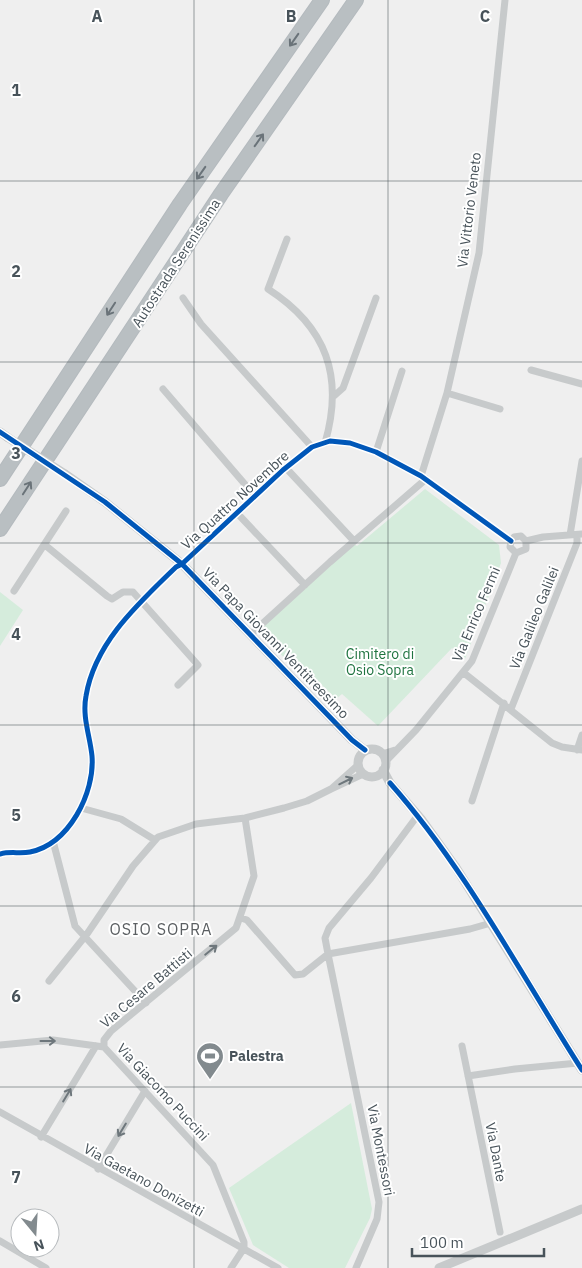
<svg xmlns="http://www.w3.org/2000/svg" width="582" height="1268" font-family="'IBM Plex Sans',sans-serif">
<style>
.green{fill:#d5ecdc}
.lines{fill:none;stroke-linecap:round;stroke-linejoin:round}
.motorway-casing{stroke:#b4babe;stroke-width:16}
.minor{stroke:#c7cacb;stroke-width:7}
.tertiary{stroke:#c7cacb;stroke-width:9}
.motorway{stroke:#b9bfc2;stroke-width:14}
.tertiary-bridge{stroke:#c7cacb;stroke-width:9}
.cycleway-casing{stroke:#fff;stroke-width:8}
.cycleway{stroke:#0057b8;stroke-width:5}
.oneway{stroke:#6a7379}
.oneway2{stroke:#6e777c}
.grid{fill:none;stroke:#48535a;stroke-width:1;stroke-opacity:0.55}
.labels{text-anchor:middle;stroke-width:4;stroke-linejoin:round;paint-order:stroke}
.street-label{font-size:14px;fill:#48535a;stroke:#fff}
.park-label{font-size:14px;fill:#1f7440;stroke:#fff}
.poi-label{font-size:14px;font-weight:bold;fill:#48535a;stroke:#fff;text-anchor:start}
.quarter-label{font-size:16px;letter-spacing:1px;fill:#5b5f62;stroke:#fff}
.grid-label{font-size:16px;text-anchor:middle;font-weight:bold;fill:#48535a;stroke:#fff;stroke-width:4;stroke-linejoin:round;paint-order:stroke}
</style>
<rect width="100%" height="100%" fill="#efefef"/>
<path class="green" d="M425,489l74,56 2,18 -36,96 -13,-11 -74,78 -36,-32 -6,5 -26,-26 -6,5 -46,-47 96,-87 3,2z
M0,592l23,18 -23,36z
M351,1103l21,106 -2,9 -25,50h-56l-36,-23 -24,-57z"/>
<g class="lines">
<g class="motorway-casing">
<path id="motorway" d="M0,479l180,-275 142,-204
M0,529l221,-335 135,-194"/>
</g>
<path class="minor" d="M287,239l-19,50c59,38 76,88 57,154
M183,298l18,26 111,123
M531,370l51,14
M163,389l92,107
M447,393l53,16
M334,396l9,-8 33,-90
M376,452l26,-81
M286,468l68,73
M421,476l26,-83 32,-140 26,-253
M237,513l68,72
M570,535l12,-74
M511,541l3,-4 7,-1 5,5
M511,541l-1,6 6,6
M526,541l17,-4 39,-3
M45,545l62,51 5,3 11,-7h10l65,73 -20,20
M516,553l10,-4v-8
M14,591l52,-80
M251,634l79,-72 96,-83
M464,673l88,70 10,4 20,3
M511,709l66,-166v-8
M577,750l5,-15
M382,754l13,-4
M386,761l30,-31 56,-69 44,-108
M358,765l-27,24 32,-15
M472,801l32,-98
M81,808l40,11 34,21
M418,815l-47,63 -42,50 -4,10 3,16 142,-25 21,-6
M53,841l22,85 71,77
M0,854c10,-3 20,0 30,-2 39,-8 65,-59 62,-96 -2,-20 -10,-39 -6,-60 9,-54 53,-93 90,-129l6,-3 101,-94 29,-23 18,-6 20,2 26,9 45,24 90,65
M241,918l6,2 48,55 8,-1 25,-20 51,248 -2,17 -21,49
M49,981l38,-47 46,-68 25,-29 38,-13 49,-6 39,-10 23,-7 24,-12
M0,1045l53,-5 51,7 109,118 31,77v6l-13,20
M462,1046l38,186
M104,1047v-7l7,-9 125,-103 18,-52 -9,-58
M468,1076l47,-7 63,-6
M0,1112l278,156
M41,1137l55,-91
M98,1169l47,-78
M0,1241l46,27"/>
<path class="tertiary" d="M0,432l7,5
M65,474l40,28 77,62 170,176 13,10
M358 763a14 14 0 1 1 28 0a14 14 0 1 1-28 0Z
M383,770l7,13 32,37 33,46 127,204
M439,1268l143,-59"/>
<use href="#motorway" class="motorway"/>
<path class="tertiary-bridge" d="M7,437l58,37"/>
<g class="cycleway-casing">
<path id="cycleway" d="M0,432l105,70 77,62 170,176 13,10
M390,783c76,86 130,190 192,287
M0,854c10,-3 20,0 30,-2 39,-8 65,-59 62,-96 -2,-20 -10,-39 -6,-60 9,-54 53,-93 90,-129l6,-3 101,-94 29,-23 18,-6 20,2 26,9 45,24 90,65"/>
</g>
<use href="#cycleway" class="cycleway"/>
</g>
<defs><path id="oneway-shaft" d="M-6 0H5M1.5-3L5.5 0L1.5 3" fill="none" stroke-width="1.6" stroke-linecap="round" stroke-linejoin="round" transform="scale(1.25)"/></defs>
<g class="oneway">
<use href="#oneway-shaft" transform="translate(294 40) rotate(125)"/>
<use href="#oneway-shaft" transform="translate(259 140) rotate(-55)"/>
<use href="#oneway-shaft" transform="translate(201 173) rotate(125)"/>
<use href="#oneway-shaft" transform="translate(111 309) rotate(123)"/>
<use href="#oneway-shaft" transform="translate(27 488) rotate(-57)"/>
</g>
<g class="oneway2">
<use href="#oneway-shaft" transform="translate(346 781) rotate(-26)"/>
<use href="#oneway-shaft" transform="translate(211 950) rotate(-39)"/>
<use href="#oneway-shaft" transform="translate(48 1041)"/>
<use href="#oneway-shaft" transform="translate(67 1095) rotate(-59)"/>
<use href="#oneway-shaft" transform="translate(122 1130) rotate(121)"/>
</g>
<path class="grid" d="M194,0v1268M388,0v1268M0,181h582M0,362h582M0,543h582M0,725h582M0,906h582M0,1087h582"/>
<defs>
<g id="stadium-pin" transform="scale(1.4375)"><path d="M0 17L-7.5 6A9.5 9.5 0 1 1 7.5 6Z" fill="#828a8e" stroke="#fff"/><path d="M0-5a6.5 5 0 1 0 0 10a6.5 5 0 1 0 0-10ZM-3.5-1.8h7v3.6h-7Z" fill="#fff"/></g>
</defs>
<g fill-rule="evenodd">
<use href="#stadium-pin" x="210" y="1056"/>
</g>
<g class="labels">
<g class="street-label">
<text transform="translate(469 210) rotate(-83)" y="5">Via Vittorio Veneto</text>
<text transform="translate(176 263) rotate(-57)" y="5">Autostrada Serenissima</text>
<text transform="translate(235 500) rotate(-42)" y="5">Via Quattro Novembre</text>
<text transform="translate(476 614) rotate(-67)" y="5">Via Enrico Fermi</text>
<text transform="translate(534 618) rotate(-68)" y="5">Via Galileo Galilei</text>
<text transform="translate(276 643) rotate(46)" y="5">Via Papa Giovanni Ventitreesimo</text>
<text transform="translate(146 988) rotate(-40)" y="5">Via Cesare Battisti</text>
<text transform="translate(163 1092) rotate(47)" y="5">Via Giacomo Puccini</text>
<text transform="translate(381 1150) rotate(79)" y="5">Via Montessori</text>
<text transform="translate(496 1152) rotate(79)" y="5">Via Dante</text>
<text transform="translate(144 1180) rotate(29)" y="5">Via Gaetano Donizetti</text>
</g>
<g class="park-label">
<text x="380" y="659">Cimitero di<tspan x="380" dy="16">Osio Sopra</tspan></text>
</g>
<g class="poi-label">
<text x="229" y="1061">Palestra</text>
</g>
<g class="quarter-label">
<text x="161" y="935">OSIO SOPRA</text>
</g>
</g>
<g class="grid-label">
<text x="97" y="22">A</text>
<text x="291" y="22">B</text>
<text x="485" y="22">C</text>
<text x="16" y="96">1</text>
<text x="16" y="277">2</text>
<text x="16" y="459">3</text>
<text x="16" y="640">4</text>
<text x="16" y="821">5</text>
<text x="16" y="1002">6</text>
<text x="16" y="1183">7</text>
</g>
<g transform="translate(35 1233) rotate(162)"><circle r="24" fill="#ffffff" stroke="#b6babd"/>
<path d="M0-4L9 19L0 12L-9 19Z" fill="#828a8e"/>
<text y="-8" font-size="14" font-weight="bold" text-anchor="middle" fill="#48535a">N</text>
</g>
<path d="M412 1248v8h132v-8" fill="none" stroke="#48535a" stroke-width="2.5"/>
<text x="420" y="1248" font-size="15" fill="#48535a" stroke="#ffffff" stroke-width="4" paint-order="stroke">100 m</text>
</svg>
